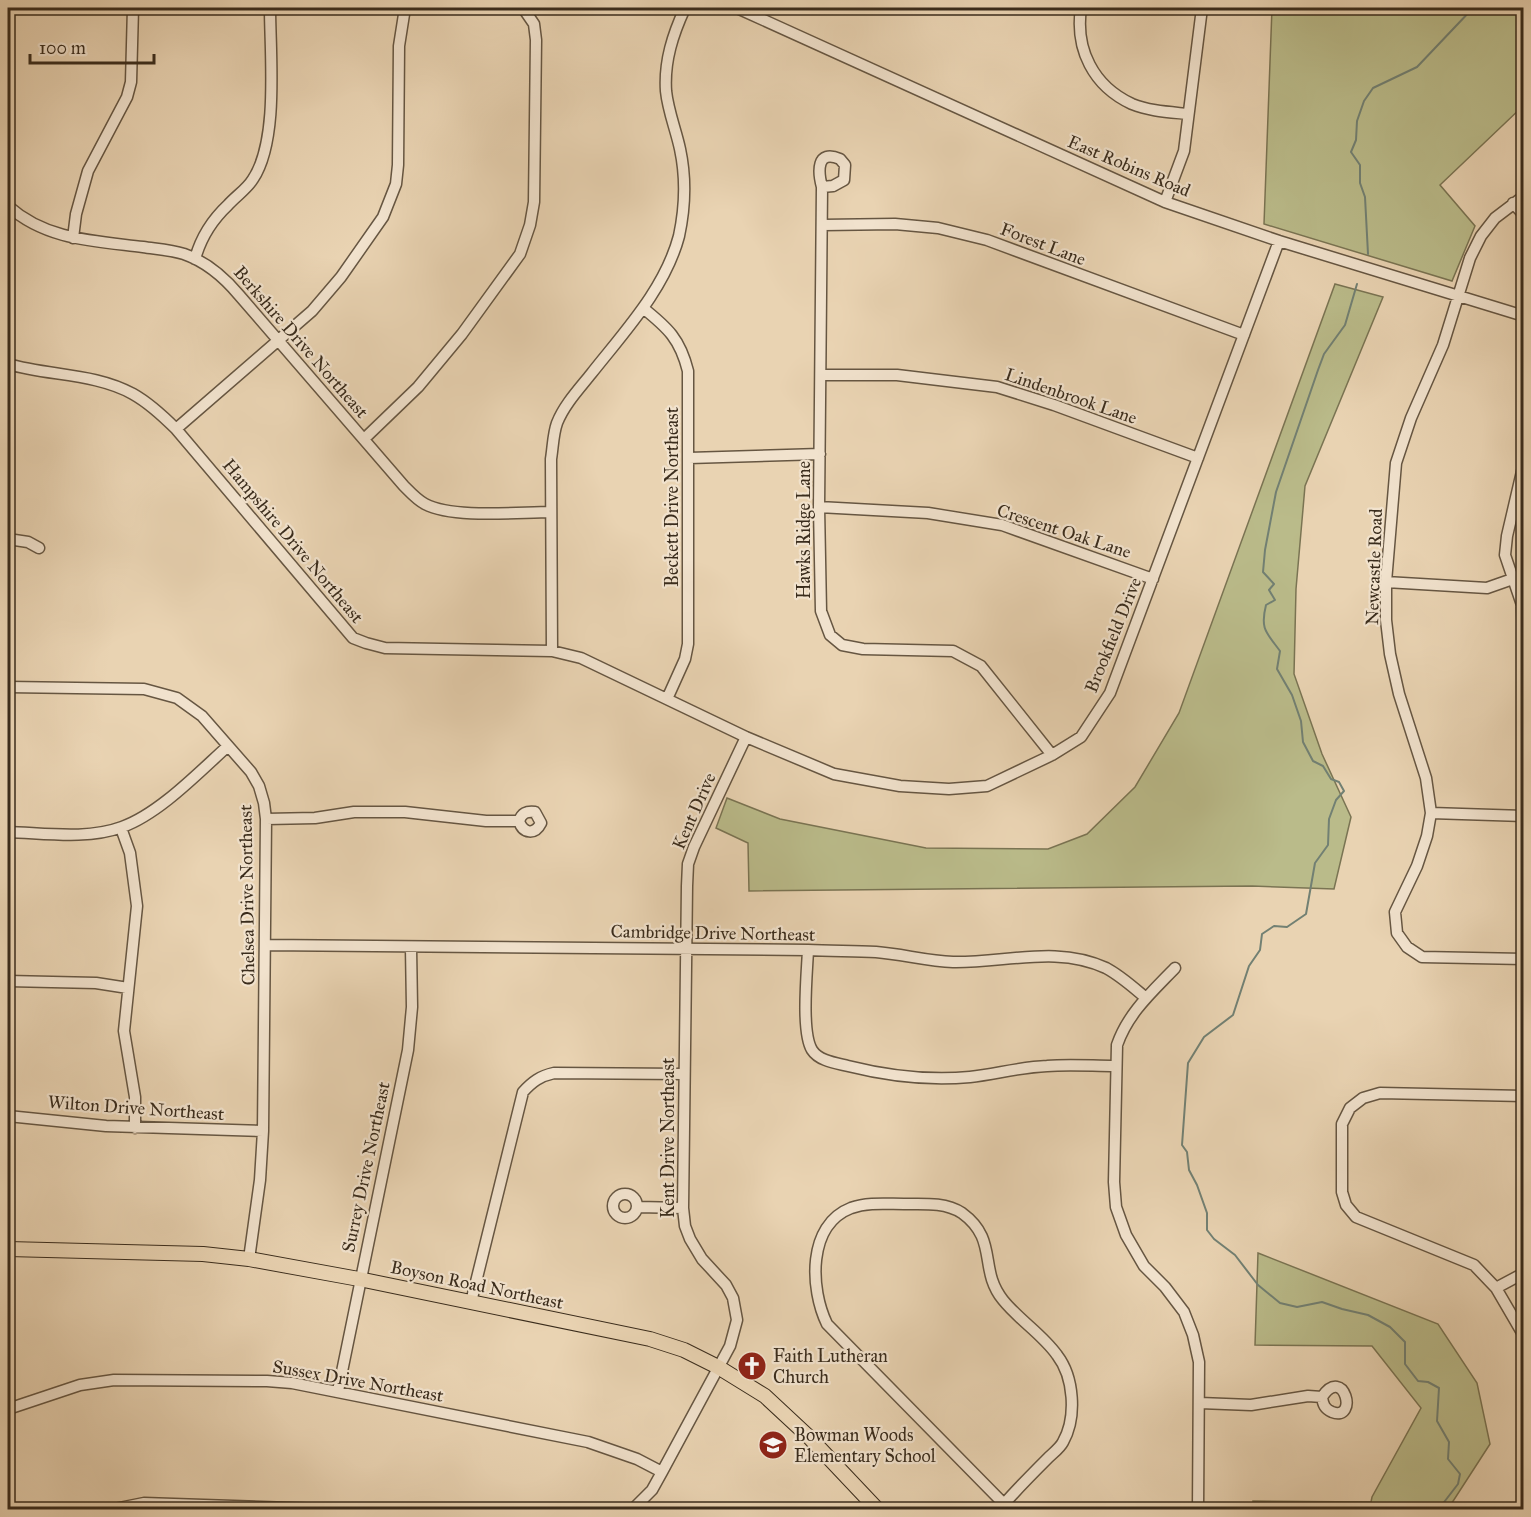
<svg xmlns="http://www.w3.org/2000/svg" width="1531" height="1517" font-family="'IM FELL Great Primer',serif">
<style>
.green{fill:#babb8a;stroke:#7a7453;stroke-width:1.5}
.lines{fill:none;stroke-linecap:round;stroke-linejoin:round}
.stream{stroke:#728073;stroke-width:2}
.minor-casing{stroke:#665642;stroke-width:13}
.major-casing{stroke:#3a2c1c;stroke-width:16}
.minor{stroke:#f1e2cd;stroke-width:10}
.major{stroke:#e9d3b2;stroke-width:14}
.labels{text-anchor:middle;stroke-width:4.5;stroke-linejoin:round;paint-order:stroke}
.street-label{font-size:18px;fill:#3a2c1c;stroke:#f1e2cd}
.poi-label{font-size:18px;fill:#3a2c1c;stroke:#f1e2cd;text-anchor:start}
</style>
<rect width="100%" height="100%" fill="#e9d3b2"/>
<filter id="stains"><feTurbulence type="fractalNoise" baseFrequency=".00333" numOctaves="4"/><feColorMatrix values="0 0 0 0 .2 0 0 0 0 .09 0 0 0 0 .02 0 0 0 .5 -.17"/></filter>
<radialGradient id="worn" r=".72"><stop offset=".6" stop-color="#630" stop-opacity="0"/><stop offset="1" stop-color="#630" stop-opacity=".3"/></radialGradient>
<path class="green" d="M1272,8h251v98l-83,79 35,41 -23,55 -188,-57z
M1335,284l48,13 -78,189 -9,103 -2,85 28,80 29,63 -17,72 -82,-3 -503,5 -1,-48 -32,-15 11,-30 53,21 146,29 122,1 39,-15 48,-47 44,-74z
M1258,1253l180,71 39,59 13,61 -42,65h-195v-8l118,1 1,-5 49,-89 -49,-62 -117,-1z"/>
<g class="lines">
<path class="stream" d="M1368,254l-3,-57 -5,-14v-18l-9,-13 5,-12 1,-19 7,-20 9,-13 44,-21 56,-59
M1357,284l-12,41 -21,29 -6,16 -42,122 -11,58 -2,22 11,12 -5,6 6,10 -9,5c-6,24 0,27 14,46l-3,18 15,26 9,26 2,21 10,19 10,5 8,13 8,3 5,9 -8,9 -7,19 -1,26 -13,18 -9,51 -19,13 -13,-1 -12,8 -2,16 -11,16 -16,49 -29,22 -16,26 -6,82 5,7 2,18 8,15 10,28v17l7,9 21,16 23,30 22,18 17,4 25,-5 20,7 26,6 22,12 15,15v22l13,17 10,1 11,6 -2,33 12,21 -1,17 12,15 -2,10 -20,26"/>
<g class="minor-casing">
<path id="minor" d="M737,8l428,194 114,39 245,75
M1081,8c-6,41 12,78 51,96 17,7 37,8 56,10
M822,187c-4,-15 -6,-38 18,-28l5,6 -1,15 -11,6 -11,1 -3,320 2,104 9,24 12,10 21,4 90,2 28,15 71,89
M1524,196l-29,22 -14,18 -11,22 -27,87 -32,73 -15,45 -10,119v38l4,34 9,40 27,84 5,35 -4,23 -10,30 -22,46 2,21 10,14 15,10 102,2
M1165,202l19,-51 18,-143
M1513,203l11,12
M8,206c38,34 86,35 135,41 13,2 28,3 41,7 23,8 40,23 55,41l165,191c6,6 13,14 21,18 29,15 93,8 126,8
M823,225l72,-1 43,4 49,12 257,95
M73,238l3,-24 12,-43 39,-74 4,-15 2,-74
M195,259c6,-22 17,-39 33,-54 8,-9 19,-16 25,-26 26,-39 17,-125 17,-171
M643,308c25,20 37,31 45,63v273l-3,15 -18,40
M8,364c41,12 87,9 125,30 16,9 30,22 43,35l177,209 13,5 19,5 167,3 29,7 165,79 88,37 66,12 49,3 38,-3 65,-31 29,-18 29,-44 169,-452
M822,375h75l100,12 57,18 144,53
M176,429l136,-118 29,-34 42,-60 13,-33 2,-19 1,-119 6,-38
M364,439l54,-52 44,-53 58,-80 10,-29 4,-23 2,-162 -2,-16 -11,-16
M689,458l131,-4
M1524,463l-17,73 -2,19 17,50 2,62
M819,507l109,6 74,12 151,54
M8,539l20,3 11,6
M1386,582l101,6 37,-13
M552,651l-1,-192c2,-12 2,-25 6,-36 7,-18 22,-34 34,-49 33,-42 74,-85 88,-138 6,-28 7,-59 1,-87 -4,-19 -12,-38 -14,-58 -2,-30 7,-57 19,-83
M8,687l136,2 33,9 25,18 49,56 8,14 5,17 2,16 -3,312 -3,49 -11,79
M1431,813l93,3
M266,819l49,-1 39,-6h51l81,9h33c4,13 16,14 22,2l-6,-11c-9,-1 -13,1 -16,9
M121,828l9,25 7,53 -13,125 11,66v31
M8,832c36,1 79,8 114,-5 37,-13 77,-55 106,-81
M266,945l542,5c22,1 45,1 68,2 26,2 51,9 77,10 52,1 104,-17 153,6 15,8 28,20 40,30
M808,950c-1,23 -7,82 4,100 7,11 24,13 36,16 40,10 80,15 122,11 26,-3 51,-10 77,-11 22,-2 46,0 68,0
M1175,968c-23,24 -47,45 -58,77l-3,137 2,25 10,28 18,31 21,21 19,25 9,23 6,27 -1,148
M8,981l88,2 32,5
M1524,1096l-144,-3 -17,5 -13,10 -8,16v68l4,13 10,12 118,48 22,23 28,48
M8,1116l98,10 157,5
M613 1206a12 12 0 1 1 24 0a12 12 0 1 1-24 0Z
M638,1207l45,1
M1496,1288l28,-15
M471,1302l52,-210c9,-10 17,-16 31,-19l130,1
M338,1391l70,-341 4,-43 -1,-59
M1200,1403l51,2 57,-9 14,1c1,8 3,12 10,15 27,10 12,-48 -10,-15
M8,1409l72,-24 34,-5 153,1 25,2 296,59 49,17 25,13
M109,1510l35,-7 208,7
M632,1510l20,-20 10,-18 68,-126 7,-26 -4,-22 -7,-13 -24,-26 -12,-20 -5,-13 -2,-18 4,-322 1,-22 6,-17 52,-110
M998,1510l6,-6c14,-16 29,-31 44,-46 5,-5 12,-10 15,-16 14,-25 11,-65 -6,-87 -15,-21 -38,-35 -54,-55 -25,-31 -4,-60 -41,-87 -17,-11 -39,-9 -58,-9 -18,0 -36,-2 -53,4 -44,17 -41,81 -24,116l177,180 6,6"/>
</g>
<g class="major-casing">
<path id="major" d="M8,1249l195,5 46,5 110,20 291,60 34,11 34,17 47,29 44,41 69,73"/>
</g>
<use href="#minor" class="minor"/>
<use href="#major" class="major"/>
</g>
<defs>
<g id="church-disc" transform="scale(1.5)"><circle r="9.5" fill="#8f2418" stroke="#f1e2cd"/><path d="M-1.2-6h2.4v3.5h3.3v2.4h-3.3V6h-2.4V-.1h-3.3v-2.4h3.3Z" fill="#fff"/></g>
<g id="school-disc" transform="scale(1.5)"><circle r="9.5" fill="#8f2418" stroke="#f1e2cd"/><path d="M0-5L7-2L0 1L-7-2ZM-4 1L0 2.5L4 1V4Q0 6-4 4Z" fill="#fff"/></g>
</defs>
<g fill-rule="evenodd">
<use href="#church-disc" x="752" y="1366"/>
<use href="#school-disc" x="773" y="1445"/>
</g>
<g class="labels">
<g class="street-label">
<text transform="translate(1129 166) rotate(23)" y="6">East Robins Road</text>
<text transform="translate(1043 244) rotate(21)" y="6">Forest Lane</text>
<text transform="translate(301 342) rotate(49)" y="6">Berkshire Drive Northeast</text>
<text transform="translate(1071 396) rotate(19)" y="6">Lindenbrook Lane</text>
<text transform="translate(672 497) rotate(-90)" y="6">Beckett Drive Northeast</text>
<text transform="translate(804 530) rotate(-90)" y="6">Hawks Ridge Lane</text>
<text transform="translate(1064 531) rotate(18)" y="6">Crescent Oak Lane</text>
<text transform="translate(293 541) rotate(50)" y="6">Hampshire Drive Northeast</text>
<text transform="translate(1374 567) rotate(-88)" y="6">Newcastle Road</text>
<text transform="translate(1113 635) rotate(-68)" y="6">Brookfield Drive</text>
<text transform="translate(694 811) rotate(-66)" y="6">Kent Drive</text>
<text transform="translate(247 895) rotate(-91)" y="6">Chelsea Drive Northeast</text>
<text transform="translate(713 933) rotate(1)" y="6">Cambridge Drive Northeast</text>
<text transform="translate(136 1108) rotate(4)" y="6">Wilton Drive Northeast</text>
<text transform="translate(668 1138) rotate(-90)" y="6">Kent Drive Northeast</text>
<text transform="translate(366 1167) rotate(-78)" y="6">Surrey Drive Northeast</text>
<text transform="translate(477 1285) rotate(12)" y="6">Boyson Road Northeast</text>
<text transform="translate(358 1381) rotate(10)" y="6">Sussex Drive Northeast</text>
</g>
<g class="poi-label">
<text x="773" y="1362">Faith Lutheran<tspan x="773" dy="21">Church</tspan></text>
<text x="794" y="1441">Bowman Woods<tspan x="794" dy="21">Elementary School</tspan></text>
</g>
</g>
<rect width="1531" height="1517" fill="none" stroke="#e9d3b2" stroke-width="30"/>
<rect x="9" y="9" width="1513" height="1499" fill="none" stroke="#3a2c1c" stroke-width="3"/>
<rect x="15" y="15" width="1501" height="1487" fill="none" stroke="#3a2c1c" stroke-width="1.5"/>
<path d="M30 54v9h124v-9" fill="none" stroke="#3a2c1c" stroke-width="3"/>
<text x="39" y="54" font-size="18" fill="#3a2c1c" stroke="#f1e2cd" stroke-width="4.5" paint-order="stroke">100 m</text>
<rect width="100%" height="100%" filter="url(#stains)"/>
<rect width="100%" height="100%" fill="url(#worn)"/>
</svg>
